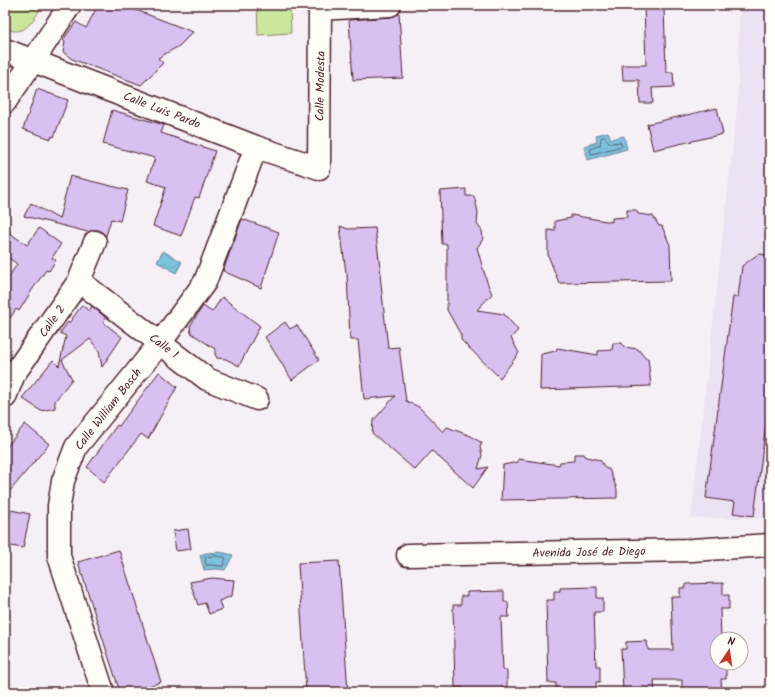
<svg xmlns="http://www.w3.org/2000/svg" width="775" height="697" font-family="Kalam,sans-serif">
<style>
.built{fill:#ede2f4}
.grass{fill:#cbe79e;stroke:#8a8364}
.water{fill:url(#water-waves);stroke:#698196}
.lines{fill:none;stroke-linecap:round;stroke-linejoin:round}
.shore{stroke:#5e6173;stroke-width:1}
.building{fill:#d8c0f0;stroke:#4a1f2b}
.minor-casing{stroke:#4a1f2b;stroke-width:25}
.minor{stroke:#fdfcf7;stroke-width:22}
.labels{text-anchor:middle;stroke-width:3;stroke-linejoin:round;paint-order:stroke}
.street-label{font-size:12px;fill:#4a1f2b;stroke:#fdfcf7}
</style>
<defs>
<pattern id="water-waves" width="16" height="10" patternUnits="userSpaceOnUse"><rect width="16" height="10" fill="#7dc3de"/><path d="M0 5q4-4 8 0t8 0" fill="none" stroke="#6ea7bf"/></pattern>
</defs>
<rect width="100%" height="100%" fill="#f6f0f6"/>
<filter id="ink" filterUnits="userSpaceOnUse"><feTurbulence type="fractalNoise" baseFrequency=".025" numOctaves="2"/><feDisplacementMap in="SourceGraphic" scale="8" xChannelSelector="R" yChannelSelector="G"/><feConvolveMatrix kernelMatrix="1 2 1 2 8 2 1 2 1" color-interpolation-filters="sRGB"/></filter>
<g filter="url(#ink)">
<path class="built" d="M739,5h31v513h-79l47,-420z"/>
<path class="grass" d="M5,5h38c-10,15 -17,32 -38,24z
M257,5h33l1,28 -33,2z"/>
<path class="water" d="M608,132l3,7 13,-3 3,13 -39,11 -4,-14 13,-4 -1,-7z
M163,251l19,11 -6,11 -19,-11z
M220,552l13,3 -8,15 -9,-1 -12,1 -4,-15 6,-2z"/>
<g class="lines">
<path class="shore" d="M604,137l6,6 10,-1 2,4 -31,8 -1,-5 10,-4 1,-7z
M219,556l7,2 -3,8 -17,-1 -1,-6 1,-2z"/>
</g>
<path class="building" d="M98,5h25l70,27 -14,14 -21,12 5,5 -22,22 -69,-26 -9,-7 2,-10 -2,-2 13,-18 10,6z
M644,5h20l2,67h7l1,15 -22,1 1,15h-13l-1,-23h-16l-1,-15h24z
M399,13l4,65 -50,2 -4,-60 42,-3z
M37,89l31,11 -14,37 -2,-1 -1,3 -28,-10z
M717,108l6,26 -70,16 -6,-26z
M112,110l52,15 -3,8 54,18 -16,47 -4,-1 -14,39 -28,-10 13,-39 -19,-6 8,-23 -52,-14z
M70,176l58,14 -8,31 -9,-2 -5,17 -7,-6h-5l-6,2 -64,-16 7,-13 28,16z
M466,189v7h8l4,16 -1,12 5,7 1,8 -6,9 10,34 5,12 -15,16 27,4 14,16 -7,8 8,15 -19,25 -39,-38v-5l-14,-25v-66h-5l-2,-53z
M627,210h9l2,4 15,2 6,10h3l8,19 1,36 -112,2 -11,-28v-25l7,1v-10l16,-3v-3l41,7v-4l15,-1z
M242,219l37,13 -18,56 -38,-17z
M340,226l8,3 27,-1 6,47h-1l8,73 11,-1 7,54 13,6 24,25 4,-5 24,9 11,7 -2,4 2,8 -4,14 10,-2 -15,21 -41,-37 -17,19 -43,-37 1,-12 22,-25 -31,3 -6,-59h-8l-3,-66 -1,-1z
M39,228l22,16 -9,14 4,2 -7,11 -3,-1 -14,20 -13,21 -3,-2 -11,17v-43l12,-19 -12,-9v-25l22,15z
M758,254l12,1v138l-16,123 -21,-3 2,-11 -29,-4 27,-201h5l4,-31z
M222,297l38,29 -21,40 -13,-7 -9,-1 -2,-4v-5l-24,-16 -1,-7 13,-20 9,6z
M82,305l7,6 3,-5 13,11 -1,6 18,14 -20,30 -3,-16 -9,-12 -28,21 10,19 -17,22v7l-14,3 -19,-13 31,-38 6,6 7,-30 -6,-3 8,-11 1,1z
M285,322l5,7 7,-4 22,35 -27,20 -27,-43z
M613,343h9l2,4 14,2 7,9h3l3,28 -111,4 1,-36 15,-3 1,-3 41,7v-4l14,-1z
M159,372l18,15 -29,52 -7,-5 -37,48 -17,-15 30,-42 2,1z
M25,424l24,20 -44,53v-48z
M574,454h10l2,3 14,3 6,9h3l8,20v9l-116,2 2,-35 15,-3v-3l41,6 1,-3 14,-1z
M11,510l19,4 -7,34 -18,-3z
M188,529l3,20 -15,2 -3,-20z
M119,550l42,132 -30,10h-11l-42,-130z
M339,561l9,131h-42l-8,-129z
M212,578l22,2 -2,16 -13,5 3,8 -13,5 -4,-11 -7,2 -8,-23z
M723,583v12h6v14h-9l1,30h-4v24h9v16h-5l1,13 -40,-1v-11h-28l1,12h-32l-2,-43h5v-7l21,-1 1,9h25l-2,-53h9v-9h6v-4z
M597,587v11h6v14h-9l2,54h4v16h-4v10h-40v-9h-8l-2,-83h8v-9h6v-3z
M504,591v11h4l1,15h-8l2,53h4v17h-5l1,5h-40v-4h-8l-2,-83h8v-9h6v-4z"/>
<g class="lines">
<g class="minor-casing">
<path id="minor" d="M319,9l71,-4
M5,50l251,97 63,21 1,-163
M5,102l28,-41 37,-56
M79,281l128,98 50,20
M5,397l9,-23 65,-93 16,-39
M408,555l284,-5 78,-5
M103,692l-44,-136v-50l4,-25 13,-34 84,-104 45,-61 51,-135"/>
</g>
<use href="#minor" class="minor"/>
</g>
</g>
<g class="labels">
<g class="street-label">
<text transform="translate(320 86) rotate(-89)" y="4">Calle Modesta</text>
<text transform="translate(162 110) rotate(21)" y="4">Calle Luis Pardo</text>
<text transform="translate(52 321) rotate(-55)" y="4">Calle 2</text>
<text transform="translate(164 346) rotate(37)" y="4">Calle 1</text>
<text transform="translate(108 409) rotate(-52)" y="4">Calle William Bosch</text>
<text transform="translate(589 552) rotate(-1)" y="4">Avenida José de Diego</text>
</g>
</g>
<rect width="775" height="697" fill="none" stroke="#fdfcf7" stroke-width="20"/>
<rect x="10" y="10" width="755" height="677" fill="none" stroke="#4a1f2b" stroke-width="1.5" filter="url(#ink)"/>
<g transform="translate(729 651) rotate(13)"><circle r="19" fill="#fdfcf7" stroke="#b5a4a5"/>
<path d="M0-3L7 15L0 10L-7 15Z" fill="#c8321e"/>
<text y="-6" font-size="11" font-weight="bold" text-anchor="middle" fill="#4a1f2b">N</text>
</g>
</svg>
